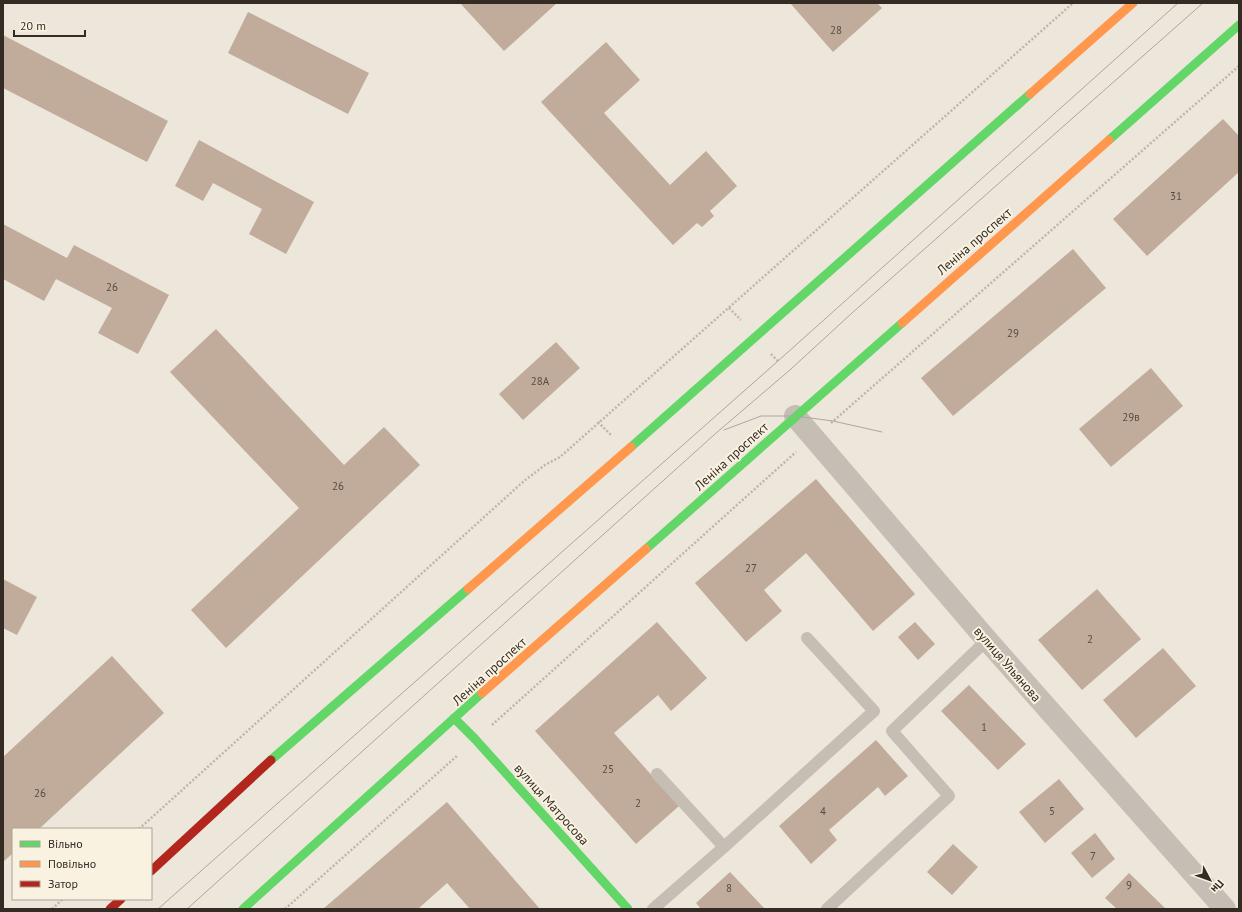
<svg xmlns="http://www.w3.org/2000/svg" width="1242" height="912" font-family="'PT Sans',sans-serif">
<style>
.building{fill:#c1ac9b}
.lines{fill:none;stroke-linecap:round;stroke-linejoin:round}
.path{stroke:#bdb6ad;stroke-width:2.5;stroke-dasharray:2 2;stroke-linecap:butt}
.lane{stroke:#c4beb5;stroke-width:12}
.street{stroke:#c4beb5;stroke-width:22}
.fast{stroke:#63d668;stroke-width:9}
.slow{stroke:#ff974d;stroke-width:9}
.jam{stroke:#b3261e;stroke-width:9}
.tram{stroke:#aca69f;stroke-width:1}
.labels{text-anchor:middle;stroke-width:4;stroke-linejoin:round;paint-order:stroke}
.number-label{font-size:11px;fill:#574b42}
.street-label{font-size:13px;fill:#342b24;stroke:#faf2e1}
</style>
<rect width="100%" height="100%" fill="#ece6db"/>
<path class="building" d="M460,3h97l-53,48z
M790,3h87l5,5 -49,44z
M248,12l121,61 -21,41 -120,-61z
M3,35l165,86 -21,41 -144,-74z
M606,42l34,38 -36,33 66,72 36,-34 31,35 -27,25 4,5 -12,11 -5,-4 -24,22 -132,-143z
M1223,119l16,17v36l-92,84 -34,-37z
M199,140l115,62 -28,52 -37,-20 13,-25 -49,-26 -10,18 -28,-15z
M3,224l64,34 7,-13 95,50 -31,59 -40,-21 14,-25 -56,-29 -12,22 -41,-22z
M1073,249l33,39 -153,128 -32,-38z
M216,329l128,136 40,-38 36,38 -194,183 -35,-38 108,-102 -129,-136z
M556,342l24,26 -57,52 -24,-26z
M1151,368l32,38 -72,61 -32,-38z
M816,479l99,115 -42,37 -67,-78 -42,37 18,21 -36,31 -51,-59z
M3,579l34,18 -20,38 -14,-7z
M1097,589l44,50 -59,51 -44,-50z
M657,622l50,56 -36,33 -13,-16 -44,38 65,73 -43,38 -101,-113z
M915,622l20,22 -17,16 -20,-23z
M1163,648l33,38 -60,52 -33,-38z
M112,656l52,57 -125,116h-26v24l-10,9v-105z
M969,685l57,59 -28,26 -57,-59z
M876,740l32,36 -23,20 -7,-9 -49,43 8,10 -26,24 -32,-38z
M1059,779l25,30 -39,34 -26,-31z
M447,802l93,107h-70l-23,-26 -29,26h-95z
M1095,833l20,26 -23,19 -21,-25z
M953,844l25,23 -26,28 -25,-23z
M730,872l35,37h-64l-5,-6z
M1129,873l37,36h-49l-12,-11z"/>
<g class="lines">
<path class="path" d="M729,308l12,12
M771,354l7,7
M598,422l13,13
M831,423l408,-357
M492,725l304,-273
M139,829l385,-348 21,-16 15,-8 513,-454
M52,909l11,-10
M285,909l173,-154"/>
<path class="lane" d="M724,847l150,-136 -67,-73
M653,909l71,-62 -67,-73
M827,909l122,-113 -57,-65 95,-91"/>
<path class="street" d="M795,416l192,224 238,269"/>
<path class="fast" d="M1109,140l130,-115
M631,447l399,-353
M646,549l256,-226
M454,718l21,21 153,170
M271,760l197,-171
M243,909l239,-216"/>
<path class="slow" d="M1030,94l103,-91
M902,323l207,-183
M468,589l163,-142
M482,693l164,-144"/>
<path class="jam" d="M151,871l120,-111
M110,909l11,-10"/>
<path class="tram" d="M724,430l37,-14h34l38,5 49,11
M158,909l620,-548 400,-358
M187,909l528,-475 76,-65 61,-56 351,-310"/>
</g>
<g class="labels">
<g class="number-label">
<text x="836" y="34">28</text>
<text x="1176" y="200">31</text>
<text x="112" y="291">26</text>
<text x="1013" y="337">29</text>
<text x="540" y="385">28А</text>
<text x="1131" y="421">29в</text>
<text x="338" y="490">26</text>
<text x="751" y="572">27</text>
<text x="1090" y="643">2</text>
<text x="984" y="731">1</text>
<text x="608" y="773">25</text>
<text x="40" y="797">26</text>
<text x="638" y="807">2</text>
<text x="823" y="815">4</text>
<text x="1052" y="815">5</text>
<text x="1093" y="860">7</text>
<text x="1129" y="889">9</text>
<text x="729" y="892">8</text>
</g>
<g class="street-label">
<text transform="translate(974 241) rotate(-41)" y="5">Леніна проспект</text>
<text transform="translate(731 456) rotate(-42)" y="5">Леніна проспект</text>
<text transform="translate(1008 664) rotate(49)" y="5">вулиця Ульянова</text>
<text transform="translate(489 671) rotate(-42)" y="5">Леніна проспект</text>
<text transform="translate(552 804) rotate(48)" y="5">вулиця Матросова</text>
</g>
</g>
<rect width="1242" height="912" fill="none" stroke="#342b24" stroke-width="8"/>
<rect x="12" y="828" width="140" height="72" fill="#faf2e1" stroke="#aba295"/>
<rect x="20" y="841" width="20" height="6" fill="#63d668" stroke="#aba295"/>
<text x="48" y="848" font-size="12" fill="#342b24">Вільно</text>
<rect x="20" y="861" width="20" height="6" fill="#ff974d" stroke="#aba295"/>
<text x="48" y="868" font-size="12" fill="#342b24">Повільно</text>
<rect x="20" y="881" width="20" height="6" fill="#b3261e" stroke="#aba295"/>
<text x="48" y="888" font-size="12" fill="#342b24">Затор</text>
<g transform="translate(1210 880) rotate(131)" stroke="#faf2e1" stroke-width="3" paint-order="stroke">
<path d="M0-3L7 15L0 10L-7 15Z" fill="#342b24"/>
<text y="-6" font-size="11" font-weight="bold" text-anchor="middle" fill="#342b24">Пн</text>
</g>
<path d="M14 30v6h71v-6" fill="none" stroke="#342b24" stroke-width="2"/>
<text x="20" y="30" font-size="12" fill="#342b24" stroke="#faf2e1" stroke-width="3" paint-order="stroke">20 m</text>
</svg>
